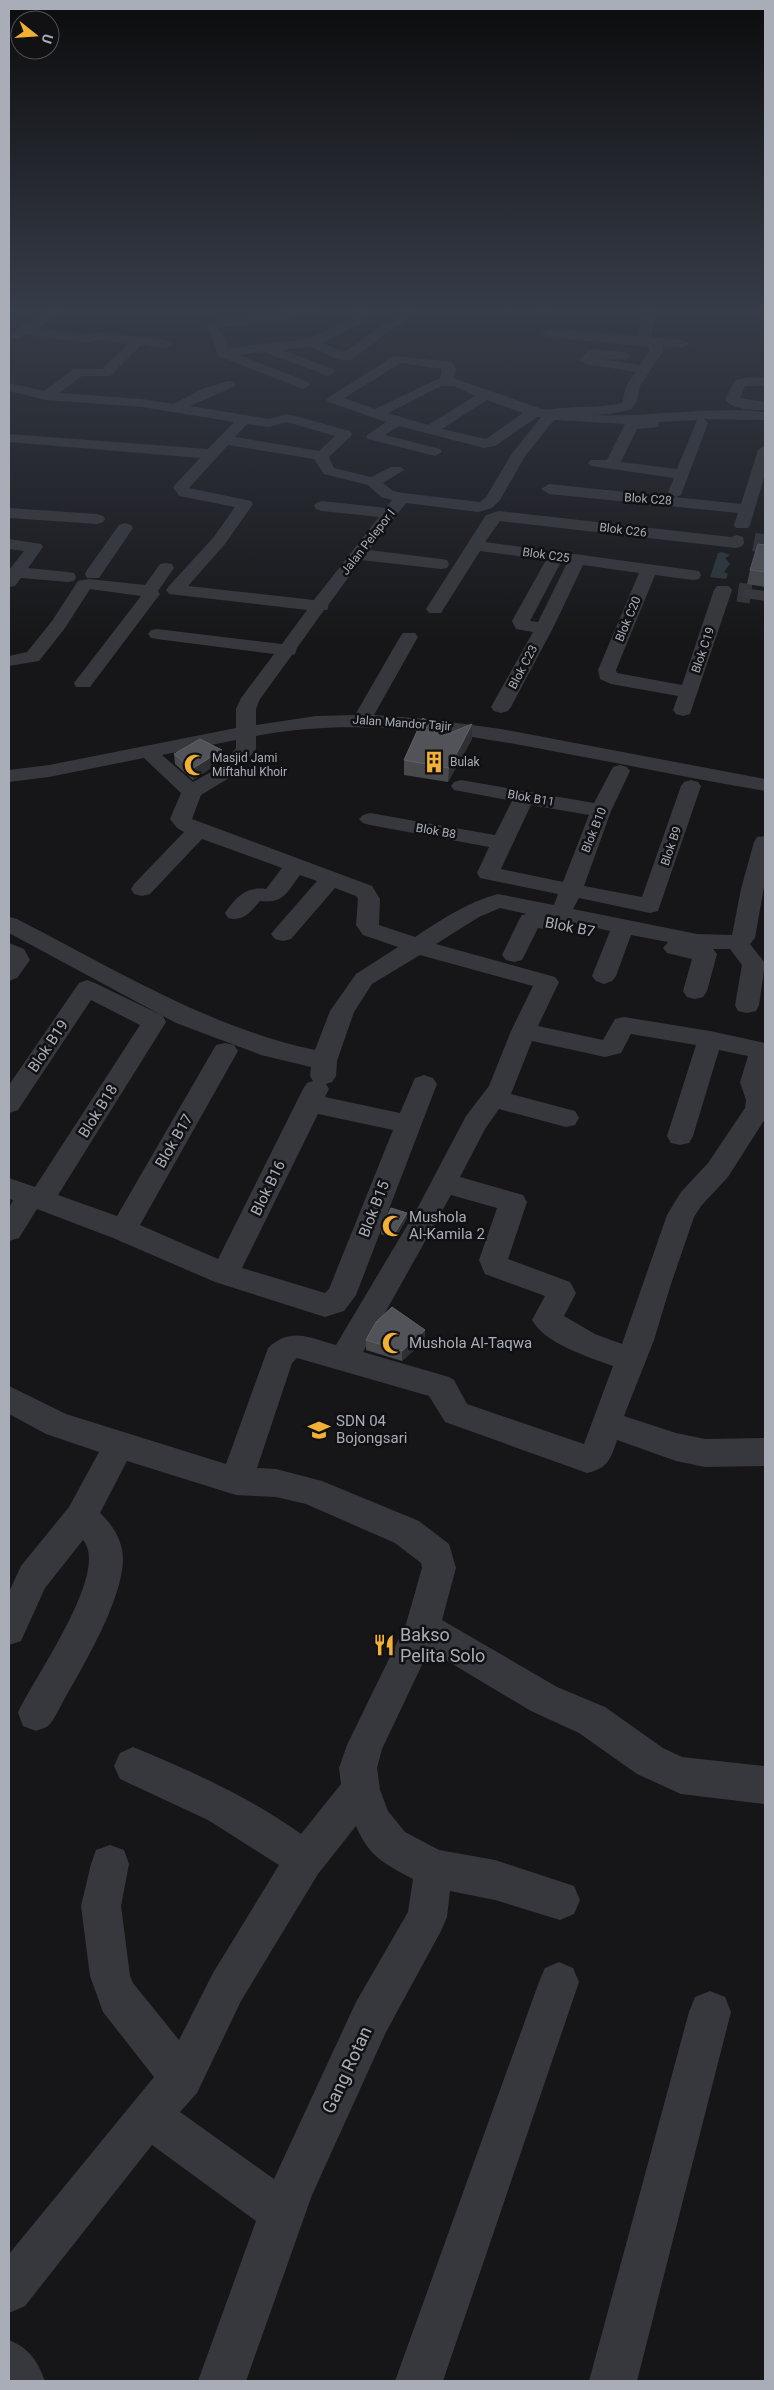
<svg xmlns="http://www.w3.org/2000/svg" width="774" height="2390" font-family="Roboto,sans-serif">
<style>
.water{fill:#2c353c}
.lines{fill:none;stroke-linecap:round;stroke-linejoin:round}
.minor-tunnel{stroke:#333438;stroke-width:19;stroke-dasharray:19 9;stroke-linecap:butt}
.minor{fill:#37383d;fill-rule:evenodd}
.wall{fill:#47494d}
.shaded-wall{fill:#2f3033}
.building{fill:#525359;stroke:#5f6168}
.labels{text-anchor:middle;stroke-width:5;stroke-linejoin:round;paint-order:stroke}
.far-street-label{font-size:12px;fill:#a8adb8;stroke:#111113}
.far-poi-label{font-size:12px;fill:#a8adb8;stroke:#111113;text-anchor:start}
.street-label{font-size:15px;fill:#a8adb8;stroke:#111113}
.poi-label{font-size:15px;fill:#a8adb8;stroke:#111113;text-anchor:start}
.near-poi-label{font-size:18px;fill:#a8adb8;stroke:#111113;text-anchor:start}
.near-street-label{font-size:18px;fill:#a8adb8;stroke:#111113}
</style>
<rect width="100%" height="100%" fill="#161618"/>
<path class="water" d="M722,552l8,3 -5,3 5,6 -6,8 4,2 -2,5 -16,-2 8,-24z"/>
<g class="lines">
<path class="minor-tunnel" d="M754,542l11,2
M738,592l13,2"/>
<path class="minor" d="M48,311h14l-25,18 49,6 9,-3 70,8 7,4 -7,4 -24,-3 -31,31h-28l-23,17 83,6 32,5 30,-16 25,-7 5,1 2,3c-3,3 -38,17 -46,21l79,13 18,-5 63,17 2,3 -2,3 -21,20 5,11 37,9 20,-10h10l3,3 -21,13 10,8 10,2 77,9 6,-5 25,-42 30,-38h-4l-42,29 -11,2 -85,-22 -14,9 55,14 2,3 -7,4 -67,-17 -2,-3 20,-14 -58,-20 -2,-3 68,-43 58,6 4,7 -3,9 89,31c8,2 12,-1 20,-1 20,-2 40,0 60,-5l4,-17 10,-14 -50,-8 -7,-4 10,-10 5,-1 30,3 7,4 -7,4 -27,-2 43,7 9,-14v-4l-102,-10 -6,-4 6,-4 91,7 5,-25h12l-4,26 32,3 7,4 -7,4 -21,-2 1,5 -23,35 -3,15 -5,8 -21,5 -22,1c59,3 117,-9 176,-3v8l-61,-1 4,4 -27,72 -5,2 -8,-5 6,-14 -83,-12 -3,-3 3,-3h16l18,-36 -71,-4 -29,36 -25,44 -8,8 -14,4 -72,-9 -37,47 72,9 6,1 2,4 -2,4 -6,1 -80,-9 -32,44 -2,6h-3l-27,38 -2,6 -3,1 -32,44 -4,10v16l60,-9 39,-1 45,-78 3,-4h12l3,4 -44,78 54,4 73,10 264,50v12c-66,-11 -131,-25 -197,-37 -103,-20 -208,-38 -312,-18v13l-3,4 -19,22 -33,20 -9,24 180,67 8,13 -1,26 36,12c26,-17 52,-35 83,-43l56,11 4,-11 -78,-16 -3,-5 12,-26 -119,-22 -7,-2 -4,-4 4,-4 7,-2 125,22 17,-34 -58,-11 -3,-4 3,-4 7,-2 133,23 19,-36 7,-2 7,2 3,4 -19,40 -27,75 58,11 39,-111 3,-4 7,-2 7,2 3,4 -43,125 -8,2 -71,-15 -6,11 124,25 35,1 9,-46 13,-47 3,-5 8,-1v45l-10,57 -5,6 15,19 -6,42 -3,6 -9,2 -9,-2 -3,-6 7,-40 -12,-16h-17l4,5 -10,37 -4,6 -8,2 -8,-2 -4,-6 9,-32 -25,-6 -4,-5 5,-6 -37,-7 -15,41 -4,5 -8,3 -8,-3 -4,-5 18,-45 -40,-9 1,3 -3,5 -8,2 -22,-4 -16,32 -8,2 -8,-2 -4,-5 17,-35 3,-5 5,-1 -27,-6 -21,9 -43,27 119,33 4,5 -21,44 65,14 12,-21 9,-2 86,14 55,12v76l-37,58 -27,29 -7,11 -24,70 -16,53 -30,76 52,17 29,6 60,-1v28l-60,1 -29,-6 -59,-21c-6,19 -10,29 -30,33l-142,-51 -16,-26 -132,-38 -5,5 -35,105 19,1 46,12 97,40 30,23 7,24 -14,52 115,67 48,20 58,41 19,9 83,9v38l-84,-10 -44,-20 -58,-41 -48,-22 -102,-61 -47,99 -5,19 3,22 8,21 17,21 34,18 56,10 79,26 6,14 -6,14 -14,6 -65,-20 -45,-9 -3,26 -6,14 -55,101 -74,163 -66,186h-48l58,-160 -104,-76 -127,161 -16,7v-59l145,-177 -51,-65 -13,-36 -9,-70 10,-42 5,-14 14,-5 14,5 5,14 -8,42 9,70 3,7 46,57 34,-67 66,-108 -71,-45 -88,-41 -6,-13 6,-13 13,-6c58,24 117,50 168,87l40,-50 -2,-16 8,-23 59,-121 16,-56 -1,-5 -26,-20 -89,-39 -30,-7 -40,-2 -109,-34 -27,52c13,12 23,28 23,47 -1,40 -38,103 -58,138 -5,8 -9,19 -15,26 -3,4 -10,5 -14,7l-13,-5 -5,-13c14,-33 93,-141 65,-173l-38,48 -24,53 -12,4v-53l12,-26 48,-59 30,-55 -53,-18 -37,-20v-28l57,28 160,50 42,-116c23,-22 42,-10 68,-3l81,-136 49,-93 23,-30 22,-55 22,-45 -113,-31 -48,29 -18,28 -17,49 -1,15 -4,6 -6,2 3,5 -4,8 75,16 15,-35 9,-3 9,3 4,6 -81,211 -12,16 -19,6 -110,-35 -102,-44 -76,-29 -18,29 -10,3v-33l4,-8 -4,-1v-21l26,9 105,-162 -49,-25 -73,110 -9,3v-28l70,-102 8,-3 8,3 68,33 3,6 -108,173 59,21 99,-171 9,-2 9,2 4,6 -98,174 78,34 85,-170 4,-6 6,-2 -3,-5 1,-9 -50,-12 -85,-32 -167,-90v-16l8,2c97,50 191,108 298,131l15,-39 26,-37 42,-27 -35,-12 -7,-10 2,-26 -2,-3 -21,-8 -44,51 -8,2 -8,-2 -4,-5 4,-5 42,-48 -17,-6c-13,17 -16,29 -40,26 -10,11 -16,21 -32,17l-3,-5c11,-16 21,-27 41,-24l16,-21 -80,-29 -52,55 -8,2 -8,-2 -3,-5 3,-5 50,-52 -7,-4 -7,-9 11,-26 -37,-35 -95,19 -40,5v-12l40,-5 187,-37v-19l5,-11 33,-44 -117,-15 -6,-1 -3,-4 3,-4 6,-1 125,15 25,-34 -138,-16 -3,-4 3,-4 44,-48 22,-31 -56,-11 -6,-9 27,-29 -191,-16v-8l199,15 26,-27 -92,-15 -96,-7 -37,-9v-8l35,8 30,-22h28l26,-25 -32,-4 -9,3 -61,-8 -8,4 -5,-1 -1,-3 6,-7zM401,363l41,6 -2,9 -65,31 -31,-11zM441,386h13l21,10 -47,29 -40,-12zM487,400l36,13 -37,26 -44,-10zM697,420l-20,49 -56,-7 16,-33 21,-2 1,-5zM287,422l48,14 -16,15 -84,-14 12,-13 22,3zM228,445l86,14 10,15 44,11 13,12 11,3 -6,8 -64,-7 -6,2 -2,3 2,3 6,2 57,6 -65,83 -126,-14 37,-42 28,-40 -2,-3 -62,-13zM236,740v8l-16,19 -27,15 -31,-27zM531,805l58,10 -26,67 -62,-13zM631,1034l65,11 -29,91 4,7 9,2 9,-2 4,-7 26,-86 29,6 -8,26 6,18 -1,8 -37,55 -27,29 -14,23 -45,129 -27,-10 -31,-18 12,-23 -6,-11 -62,-23 19,-57 -4,-7 -63,-18 25,-48 14,-20 67,18 9,-2 4,-7 -4,-7 -64,-17 21,-53 73,16 16,-4zM318,1114l75,16 -64,159 -4,4 -83,-25zM451,1195l46,13 -18,52 6,14 60,22 -13,24c13,24 57,37 81,46l-29,78 -117,-40 -13,-24 -5,-3 -86,-25zM356,1826c13,31 29,38 57,53l-5,33 -52,90 -82,177 -94,-67 17,-19 44,-92 77,-127z
M289,311h35l-6,4 -100,13 7,10 3,10 80,-9 41,-19 11,-9h13l-16,15 -35,17 22,9 60,-41h14l-68,49h-10l-30,-13 -28,3 51,19 2,3 -7,4 -64,-24 -25,3 69,27 2,3 -7,4 -85,-33 -5,-17 -8,-13 13,-7z
M540,311h15l-12,7 -6,-4z
M751,377l14,1v8h-20l-5,12 25,4v8c-12,0 -31,0 -40,-10l10,-20z
M765,446v28l-15,51 -2,3h-12l-2,-3 4,-12 -189,-19 -8,-5 8,-5 192,20 17,-54z
M9,508l88,6 6,2 2,3 -2,3 -6,2 -88,-6z
M499,511l232,26 6,-2 6,2 1,6 -2,3 -6,2 -236,-27 -15,21 214,29 2,4 -2,4 -6,1 -38,-5 -39,95 1,3 65,12 32,-95 3,-4h12l3,4 -42,124 -7,2 -7,-2 -3,-4 5,-14 -67,-12 -11,-5 -2,-9 41,-97 -56,-8 -29,61 -43,81 -3,4 -7,2 -7,-2 -3,-4 42,-75 -17,-3 -4,-8 34,-61 -66,-9 -39,62h-12l-3,-4 60,-94zM561,562l6,1 -29,59 -8,-1z
M125,523l6,2 2,3 -34,50h-12l-2,-4 2,-4 32,-45z
M9,539l32,5 2,3 -15,21 40,4 6,1 2,4 -2,4 -6,1 -47,-4 -6,8 -6,1v-17l15,-19 -15,-2z
M166,563l6,1 2,4 -16,23 2,3 -70,93h-14l-2,-4 67,-87 -51,-7 -25,39 -26,33 -30,5v-10l18,-4 25,-31 26,-40 11,-2 56,6 15,-21z
M751,589l14,2v10l-20,-3 -3,-4 3,-4z
M9,943l15,6 6,11 -13,18 -8,3z
M559,1962l14,6 6,14 -136,399h-48l144,-399 6,-14z
M710,1991l15,6 6,15 -94,369h-48l100,-369 6,-15z
M9,2340c21,9 28,20 36,41h-36z"/>
</g>
<path class="wall" d="M765,545v42l-18,-3 3,-14z
M445,735l27,4 -24,43 -44,-7v-15z
M174,754l49,6 -30,20 -18,-16z
M407,1213v5l-12,21 -14,-5v-5z
M366,1340h59l-23,21 -36,-11z"/>
<path class="shaded-wall" d="M472,724v15l-24,43 1,-14z
M222,750l1,10 -30,20 -1,-11z
M407,1213v5l-12,21v-6z
M425,1330v10l-23,21v-10z"/>
<path class="building" d="M758,544l7,1v27l-15,-2z
M423,718l22,17 27,-11 -23,44 -45,-8z
M200,739l22,11 -30,19 -18,-15z
M391,1208l16,5 -12,20 -14,-4z
M392,1307l33,23 -23,21 -36,-11 10,-18z"/>
<linearGradient id="sky" x2="0" y2="1"><stop stop-color="#0c0c0d"/><stop offset="0.48" stop-color="#363c48"/><stop offset="1" stop-color="#363c48" stop-opacity="0"/></linearGradient>
<rect width="774" height="645" fill="url(#sky)"/>
<defs>
<g id="building-bare" transform="scale(1.725)"><path d="M-4-6H4V6H1V3H-1V6H-4ZM-2.5-4.3h1.7v1.8h-1.7ZM.8-4.3h1.7v1.8H.8ZM-2.5-1h1.7V.8h-1.7ZM.8-1h1.7V.8H.8Z" fill="#f2b134" stroke="#111113" stroke-width="2.5" paint-order="stroke"/></g>
<g id="mosque-bare" transform="scale(1.725)"><path d="M3.5-4.9A6 6 0 1 0 3.5 4.9A5 5 0 1 1 3.5-4.9Z" fill="#f2b134" stroke="#111113" stroke-width="2.5" paint-order="stroke"/></g>
<g id="school-bare" transform="scale(1.725)"><path d="M0-5L7-2L0 1L-7-2ZM-4 1L0 2.5L4 1V4Q0 6-4 4Z" fill="#f2b134" stroke="#111113" stroke-width="2.5" paint-order="stroke"/></g>
<g id="restaurant-bare" transform="scale(1.725)"><path d="M-5-6h1v4h1v-4h1v4h1v-4h1v5L-1.5 .5V6h-2V.5L-5-1ZM5-6V6H3V1.5H1.5Q1.5-4 5-6Z" fill="#f2b134" stroke="#111113" stroke-width="2.5" paint-order="stroke"/></g>
</defs>
<g fill-rule="evenodd">
<use href="#building-bare" x="434" y="762"/>
<use href="#mosque-bare" x="195" y="765"/>
<use href="#mosque-bare" x="393" y="1226"/>
<use href="#mosque-bare" x="393" y="1343"/>
<use href="#school-bare" x="319" y="1430"/>
<use href="#restaurant-bare" x="384" y="1645"/>
</g>
<g class="labels">
<g class="far-street-label">
<text transform="translate(648 499) rotate(4)" y="4">Blok C28</text>
<text transform="translate(623 530) rotate(7)" y="4">Blok C26</text>
<text transform="translate(368 542) rotate(-52)" y="4">Jalan Pelepor I</text>
<text transform="translate(546 555) rotate(8)" y="4">Blok C25</text>
<text transform="translate(628 619) rotate(-67)" y="4">Blok C20</text>
<text transform="translate(703 650) rotate(-71)" y="4">Blok C19</text>
<text transform="translate(523 667) rotate(-62)" y="4">Blok C23</text>
<text transform="translate(402 723) rotate(4)" y="4">Jalan Mandor Tajir</text>
<text transform="translate(531 798) rotate(10)" y="4">Blok B11</text>
<text transform="translate(594 830) rotate(-68)" y="4">Blok B10</text>
<text transform="translate(436 831) rotate(10)" y="4">Blok B8</text>
<text transform="translate(671 846) rotate(-71)" y="4">Blok B9</text>
</g>
<g class="far-poi-label">
<text x="212" y="762">Masjid Jami<tspan x="212" dy="14">Miftahul Khoir</tspan></text>
<text x="450" y="766">Bulak</text>
</g>
<g class="street-label">
<text transform="translate(570 927) rotate(11)" y="5">Blok B7</text>
<text transform="translate(48 1046) rotate(-56)" y="5">Blok B19</text>
<text transform="translate(98 1111) rotate(-58)" y="5">Blok B18</text>
<text transform="translate(174 1141) rotate(-60)" y="5">Blok B17</text>
<text transform="translate(268 1188) rotate(-64)" y="5">Blok B16</text>
<text transform="translate(374 1209) rotate(-69)" y="5">Blok B15</text>
</g>
<g class="poi-label">
<text x="409" y="1222">Mushola<tspan x="409" dy="17">Al-Kamila 2</tspan></text>
<text x="409" y="1348">Mushola Al-Taqwa</text>
<text x="336" y="1426">SDN 04<tspan x="336" dy="17">Bojongsari</tspan></text>
</g>
<g class="near-poi-label">
<text x="400" y="1641">Bakso<tspan x="400" dy="21">Pelita Solo</tspan></text>
</g>
<g class="near-street-label">
<text transform="translate(347 2070) rotate(-65)" y="6">Gang Rotan</text>
</g>
</g>
<rect width="774" height="2390" fill="none" stroke="#a8adb8" stroke-width="20"/>
<g transform="translate(35 35) rotate(107)"><circle r="24" fill="#111113" stroke="#4d4f55"/>
<path d="M0-4L9 19L0 12L-9 19Z" fill="#f2b134"/>
<text y="-8" font-size="14" font-weight="bold" text-anchor="middle" fill="#a8adb8">U</text>
</g>
</svg>
